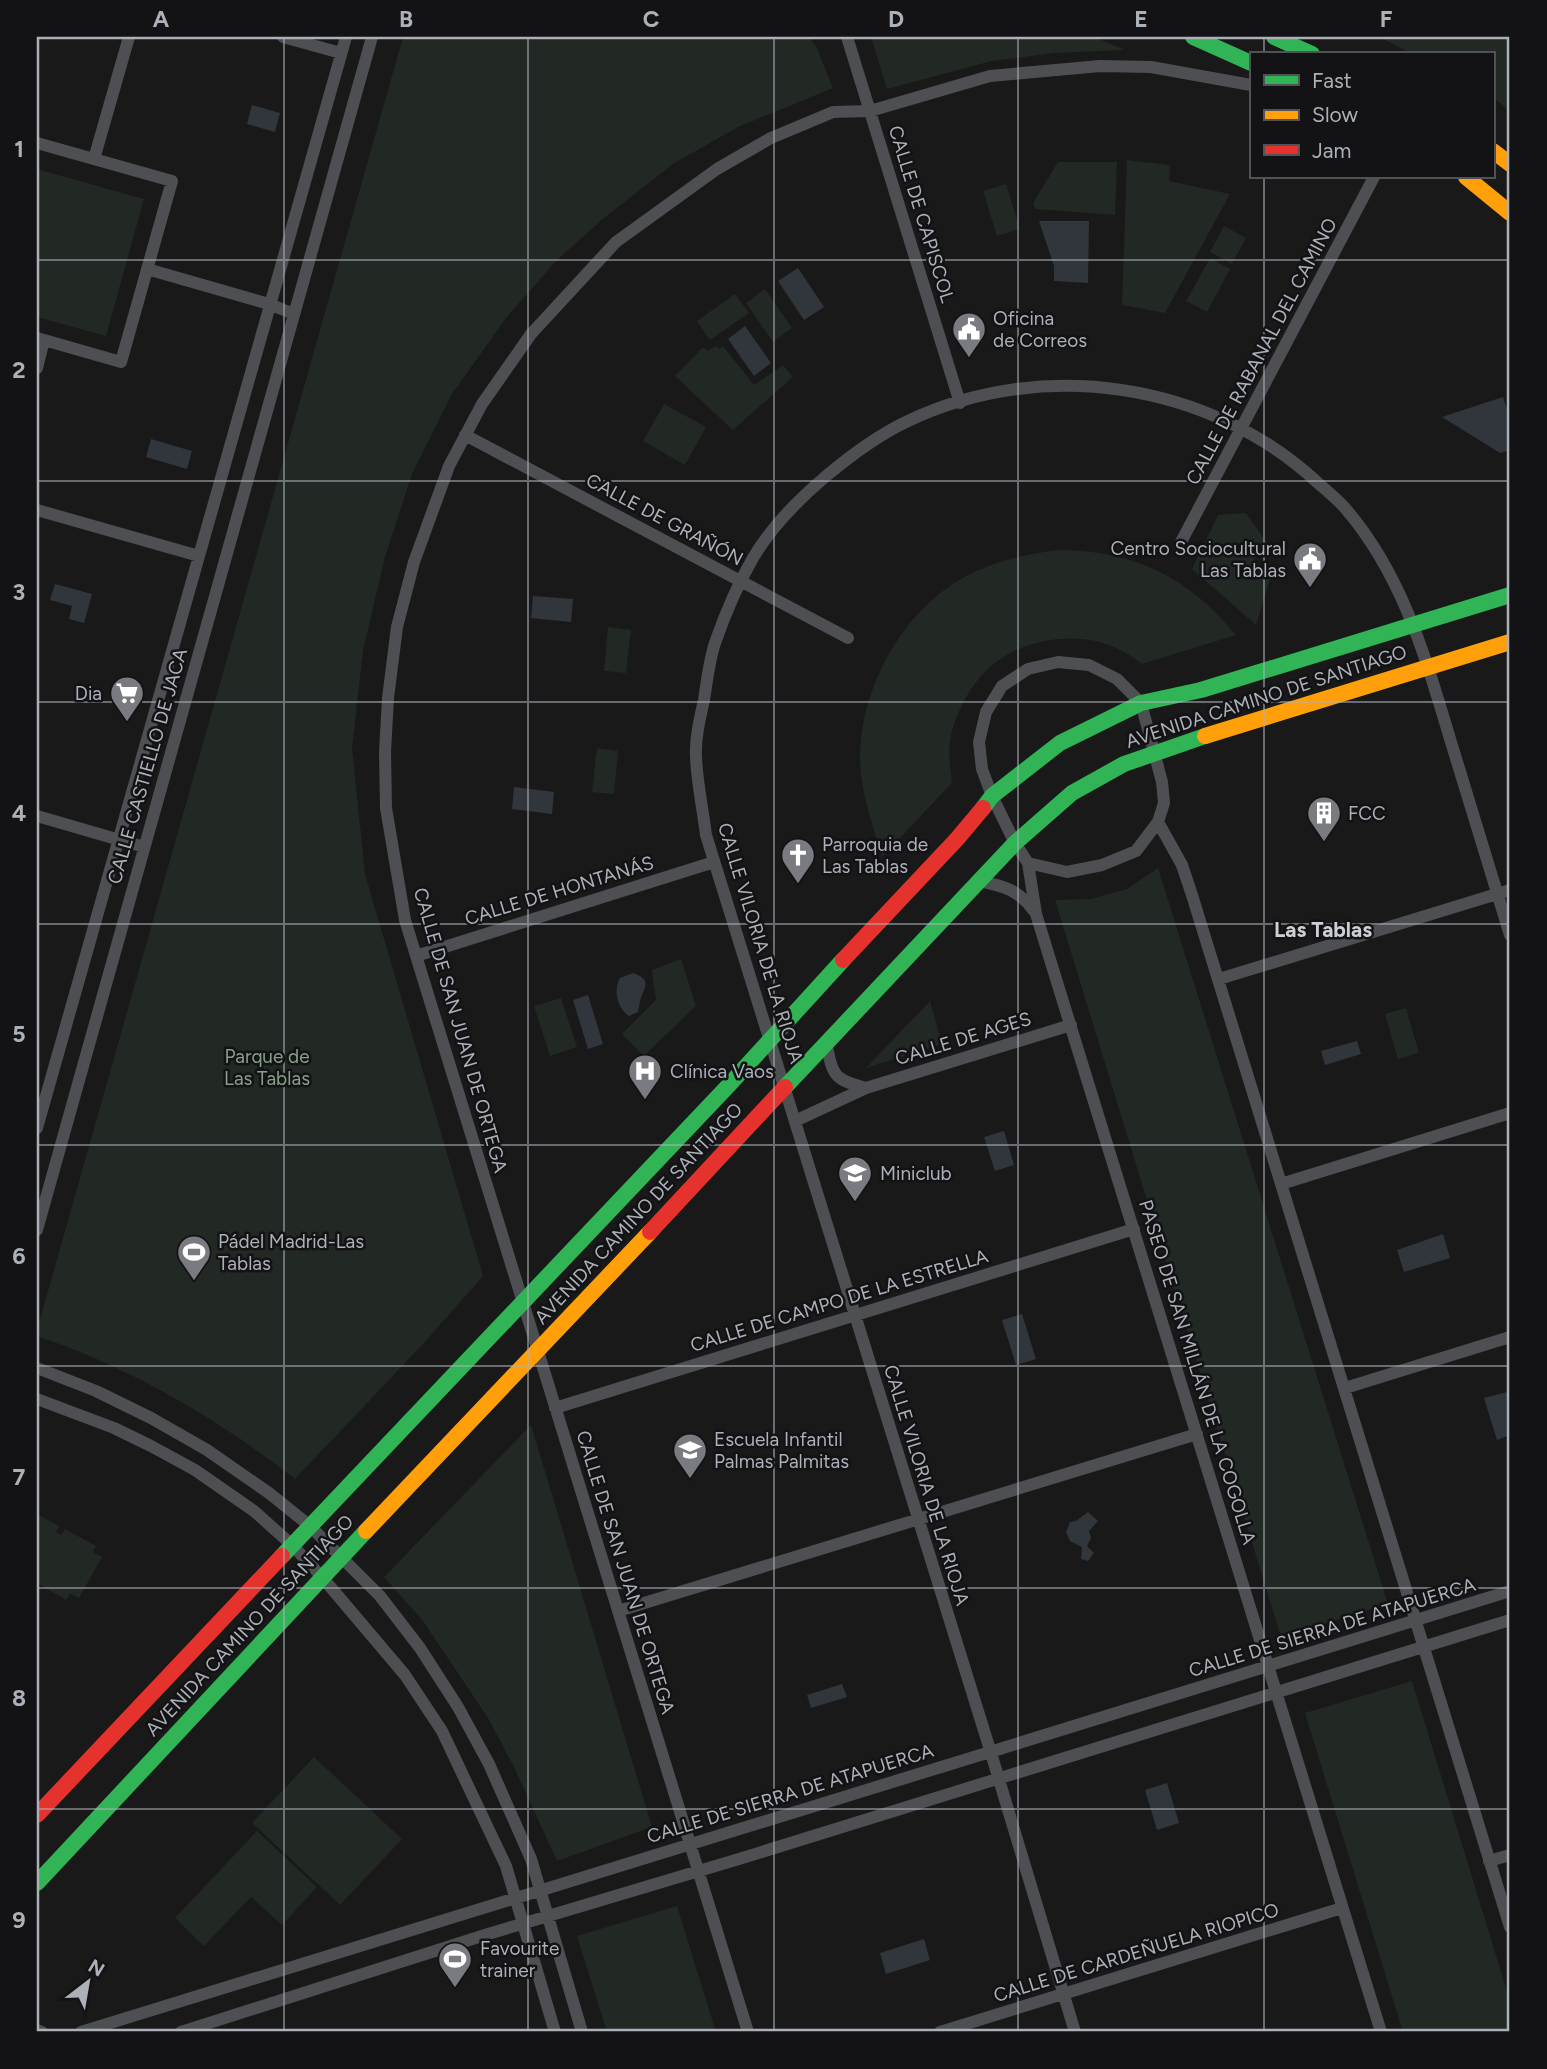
<svg xmlns="http://www.w3.org/2000/svg" width="1547" height="2069" font-family="Figtree,sans-serif">
<style>
.green{fill:#222823}
.water{fill:#30363c}
.lines{fill:none;stroke-linecap:round;stroke-linejoin:round}
.street{stroke:#4e4f52;stroke-width:12}
.fast{stroke:#30b455;stroke-width:16}
.slow{stroke:#ff9f0a;stroke-width:16}
.jam{stroke:#e5322d;stroke-width:16}
.grid{fill:none;stroke:#acb0b9;stroke-width:2;stroke-opacity:0.55}
.labels{text-anchor:middle;stroke-width:5;stroke-linejoin:round;paint-order:stroke}
.street-label{font-size:19px;fill:#acb0b9;stroke:#131315}
.poi-label{font-size:19px;fill:#acb0b9;stroke:#131315;text-anchor:start}
.park-label{font-size:19px;fill:#85a286;stroke:#131315}
.neighbourhood-label{font-size:21px;font-weight:bold;fill:#cdcfd5;stroke:#131315}
.neatline{fill:none;stroke:#acb0b9;stroke-width:2.5}
.grid-label{font-size:23px;text-anchor:middle;font-weight:bold;fill:#acb0b9}
</style>
<rect width="100%" height="100%" fill="#191919"/>
<path class="green" d="M403,37h405l8,9 17,42 -95,39 -65,37 -69,54 -47,42 -51,58 -54,76 -40,80 -27,83 -22,94 -11,97 13,126 118,402 -59,67 -129,136c-78,-61 -164,-111 -258,-143v-6z
M871,37h223l31,13 -71,3 -62,8 -105,28z
M1379,37h131v75l-17,-15v-43h-81z
M1127,160l43,5 -1,16 61,13 -65,119 -43,-8z
M1058,162h59l-2,53 -80,-6 -2,-6z
M37,169l107,30 -38,137 -69,-19z
M1006,184l14,45 -23,7 -14,-45z
M1224,226l22,12 -14,26 -22,-12z
M1210,258l20,11 -23,43 -21,-11z
M765,289l27,39 -19,14 -27,-39z
M735,294l14,19 -39,27 -13,-19z
M716,346l3,3 4,-3 31,39 29,-20 10,12 -60,53 -58,-54 28,-29 5,4z
M664,404l42,23 -21,38 -42,-24z
M1246,513l21,30 -13,17 17,16 -15,49 -64,-56 26,-54z
M1061,550c75,1 128,28 175,85l-94,29c-6,-4 -12,-9 -18,-12 -44,-25 -110,-14 -144,25 -13,16 -24,37 -29,58 -3,15 -1,32 1,48l-70,74c-9,-32 -22,-65 -22,-98 1,-77 47,-158 119,-189 27,-12 53,-17 82,-20z
M608,627l23,3 -5,43 -22,-2z
M597,748l21,3 -4,43 -22,-2z
M1158,868l230,736 -107,33 -226,-737 36,-1 36,-10z
M681,959l15,47 -52,50 -22,-22 34,-34 -4,-30z
M561,998l16,49 -27,9 -16,-50z
M930,1001l12,43 -76,24z
M1406,1008l13,45 -21,6 -13,-45z
M531,1425l121,402 -95,34 -43,-94 -26,-49 -65,-97 -39,-44z
M37,1514l22,12 -3,6 5,3 4,-6 31,17 -3,6 9,5 -23,41 -9,-4 -4,6 -29,-17 2,-7 -2,-1z
M1412,1681l98,320v31h-107l-98,-319z
M314,1757l88,82 -62,66 -88,-82z
M257,1831l60,56 -35,38 -31,-28 -47,49 -29,-28z
M677,1906l39,126h-109l-30,-96z"/>
<path class="water" d="M252,105l28,8 -5,19 -28,-8z
M1039,221h50l-1,62 -34,-2v-15z
M798,268l26,39 -20,13 -26,-39z
M745,326l26,37 -17,13 -26,-37z
M1503,397l7,22v31l-10,3 -58,-36z
M151,439l41,12 -5,18 -41,-12z
M55,584l37,10 -8,29 -15,-4 3,-13 -22,-6z
M533,596l40,3 -2,23 -40,-4z
M514,787l40,5 -2,22 -40,-5z
M633,973c20,7 11,14 7,28 -1,4 -1,8 -2,11l-9,4c-12,-8 -16,-26 -9,-38z
M588,995l15,49 -15,5 -15,-49z
M1357,1041l4,13 -36,11 -4,-14z
M1004,1131l10,34 -19,6 -11,-34z
M1443,1234l7,24 -46,14 -7,-22z
M1022,1314l14,45 -20,6 -14,-45z
M1507,1392l3,9v34l-13,5 -13,-42z
M1088,1512l10,9 -9,10 2,7 -4,8 7,7 -6,8 -7,-2 1,-12 -12,-6 -4,-9 4,-10 6,-1z
M842,1684l5,13 -36,11 -4,-13z
M1167,1783l12,40 -22,7 -12,-40z
M924,1939l6,21 -44,14 -6,-21z"/>
<g class="lines">
<path class="street" d="M283,37l58,16
M847,37l113,366
M37,143l135,38 -51,181 -84,-24
M94,159l35,-122
M147,269l122,35 25,10
M37,368l7,-28
M465,435l383,203
M37,510l162,46
M1181,542l193,-365
M37,816l107,31
M1158,822l24,43 10,30 318,1032
M1028,863l39,9 35,-7 34,-14 22,-29 6,-19 -2,-21 -21,-79 -24,-24 -28,-14 -31,-3 -30,7 -26,17 -16,26 -7,30 3,27 10,27 23,47 13,20 8,51 345,1118
M979,881c25,5 40,9 55,30
M416,956l298,-94
M1219,979l291,-89
M826,1042c7,33 6,37 40,46
M795,1121l71,-33 205,-63
M37,1128l309,-1091
M1281,1184l229,-71
M37,1230l335,-1193
M37,1368l59,23 55,27 56,32 62,43 41,33 70,70 40,52 38,59 31,57 42,95 51,173
M1345,1388l165,-51
M37,1399l77,29 37,18 44,24 59,41 38,34 30,32 83,98 37,56 64,135 49,166
M555,1408l579,-179
M618,1611l579,-177
M1489,1861l21,-6
M37,2030l5,2
M81,2032c476,-147 953,-293 1429,-441
M181,2032l307,-98 251,-75 771,-239
M748,2032l-343,-1112 -19,-112 -1,-56 3,-54 9,-71 17,-65 35,-96 33,-62 49,-70 85,-92 101,-73 54,-31 62,-26 37,-1 120,-35 110,-10 51,1 100,18
M940,2032l402,-124
M1075,2032l-84,-279 -285,-918c-3,-25 -9,-52 -10,-78 -1,-19 4,-39 8,-57 3,-19 5,-39 11,-57 10,-29 23,-59 38,-85 18,-31 45,-58 72,-81 25,-21 53,-42 83,-56 134,-64 302,-39 410,62 9,8 19,16 27,25 58,67 81,151 106,234 20,64 39,129 59,193"/>
<path class="fast" d="M1193,37l58,26
M1274,37l38,17
M983,808l9,-12 68,-53 81,-40 60,-13 309,-95
M785,1087l230,-244 57,-50 52,-29 81,-28
M282,1556l446,-470 115,-126
M37,1883l329,-352"/>
<path class="slow" d="M1493,151l17,13
M1466,177l44,36
M1205,736l305,-94
M366,1531l284,-299"/>
<path class="jam" d="M843,960l114,-121 26,-31
M650,1232l135,-145
M37,1815l245,-259"/>
</g>
<path class="grid" d="M284,37v1995M528,37v1995M774,37v1995M1018,37v1995M1264,37v17M1264,177v1855M37,260h1473M37,481h1473M37,702h1473M37,924h1473M37,1145h1473M37,1366h1473M37,1588h1473M37,1809h1473"/>
<defs>
<g id="civic-pin" transform="scale(1.75)"><path d="M0 17L-7.5 6A9.5 9.5 0 1 1 7.5 6Z" fill="#797b81" stroke="#131315"/><path d="M-.6-6.5H3V-4.5H.6V-3L4-1V1h2V6H-6V1h2V-1L-.6-3ZM-1.2 2.5V6h2.4V2.5Z" fill="#fff"/></g>
<g id="supermarket-pin" transform="scale(1.75)"><path d="M0 17L-7.5 6A9.5 9.5 0 1 1 7.5 6Z" fill="#797b81" stroke="#131315"/><path d="M-6-5.5h2.5l.6 2H6L4.5 2H-2.5L-4.4-4H-6ZM-1.5 3.2a1.3 1.3 0 1 0 .1 0ZM3 3.2a1.3 1.3 0 1 0 .1 0Z" fill="#fff"/></g>
<g id="building-pin" transform="scale(1.75)"><path d="M0 17L-7.5 6A9.5 9.5 0 1 1 7.5 6Z" fill="#797b81" stroke="#131315"/><path d="M-4-6H4V6H1V3H-1V6H-4ZM-2.5-4.3h1.7v1.8h-1.7ZM.8-4.3h1.7v1.8H.8ZM-2.5-1h1.7V.8h-1.7ZM.8-1h1.7V.8H.8Z" fill="#fff"/></g>
<g id="church-pin" transform="scale(1.75)"><path d="M0 17L-7.5 6A9.5 9.5 0 1 1 7.5 6Z" fill="#797b81" stroke="#131315"/><path d="M-1.2-6h2.4v3.5h3.3v2.4h-3.3V6h-2.4V-.1h-3.3v-2.4h3.3Z" fill="#fff"/></g>
<g id="hospital-pin" transform="scale(1.75)"><path d="M0 17L-7.5 6A9.5 9.5 0 1 1 7.5 6Z" fill="#797b81" stroke="#131315"/><path d="M-5-5h3v3.5h4V-5h3V5h-3V1.5h-4V5h-3Z" fill="#fff"/></g>
<g id="school-pin" transform="scale(1.75)"><path d="M0 17L-7.5 6A9.5 9.5 0 1 1 7.5 6Z" fill="#797b81" stroke="#131315"/><path d="M0-5L7-2L0 1L-7-2ZM-4 1L0 2.5L4 1V4Q0 6-4 4Z" fill="#fff"/></g>
<g id="stadium-pin" transform="scale(1.75)"><path d="M0 17L-7.5 6A9.5 9.5 0 1 1 7.5 6Z" fill="#797b81" stroke="#131315"/><path d="M0-5a6.5 5 0 1 0 0 10a6.5 5 0 1 0 0-10ZM-3.5-1.8h7v3.6h-7Z" fill="#fff"/></g>
</defs>
<g fill-rule="evenodd">
<use href="#civic-pin" x="969" y="329"/>
<use href="#civic-pin" x="1310" y="559"/>
<use href="#supermarket-pin" x="127" y="693"/>
<use href="#building-pin" x="1324" y="813"/>
<use href="#church-pin" x="798" y="855"/>
<use href="#hospital-pin" x="645" y="1071"/>
<use href="#school-pin" x="855" y="1173"/>
<use href="#stadium-pin" x="194" y="1252"/>
<use href="#school-pin" x="690" y="1450"/>
<use href="#stadium-pin" x="455" y="1959"/>
</g>
<g class="labels">
<g class="street-label">
<text transform="translate(922 214) rotate(73)" y="7">CALLE DE CAPISCOL</text>
<text transform="translate(1261 351) rotate(-62)" y="7">CALLE DE RABANAL DEL CAMINO</text>
<text transform="translate(665 519) rotate(28)" y="7">CALLE DE GRAÑÓN</text>
<text transform="translate(1266 696) rotate(-18)" y="7">AVENIDA CAMINO DE SANTIAGO</text>
<text transform="translate(147 766) rotate(-74)" y="7">CALLE CASTIELLO DE JACA</text>
<text transform="translate(559 890) rotate(-17)" y="7">CALLE DE HONTANÁS</text>
<text transform="translate(761 943) rotate(73)" y="7">CALLE VILORIA DE LA RIOJA</text>
<text transform="translate(461 1030) rotate(74)" y="7">CALLE DE SAN JUAN DE ORTEGA</text>
<text transform="translate(963 1038) rotate(-17)" y="7">CALLE DE AGES</text>
<text transform="translate(638 1213) rotate(-47)" y="7">AVENIDA CAMINO DE SANTIAGO</text>
<text transform="translate(839 1300) rotate(-17)" y="7">CALLE DE CAMPO DE LA ESTRELLA</text>
<text transform="translate(1198 1372) rotate(73)" y="7">PASEO DE SAN MILLÁN DE LA COGOLLA</text>
<text transform="translate(927 1485) rotate(73)" y="7">CALLE VILORIA DE LA RIOJA</text>
<text transform="translate(626 1572) rotate(73)" y="7">CALLE DE SAN JUAN DE ORTEGA</text>
<text transform="translate(249 1625) rotate(-47)" y="7">AVENIDA CAMINO DE SANTIAGO</text>
<text transform="translate(1332 1627) rotate(-17)" y="7">CALLE DE SIERRA DE ATAPUERCA</text>
<text transform="translate(790 1793) rotate(-17)" y="7">CALLE DE SIERRA DE ATAPUERCA</text>
<text transform="translate(1136 1952) rotate(-17)" y="7">CALLE DE CARDEÑUELA RIOPICO</text>
</g>
<g class="poi-label">
<text x="993" y="325">Oficina<tspan x="993" dy="22">de Correos</tspan></text>
<text x="1286" y="555" text-anchor="end">Centro Sociocultural<tspan x="1286" dy="22">Las Tablas</tspan></text>
<text x="102" y="700" text-anchor="end">Dia</text>
<text x="1348" y="820">FCC</text>
<text x="822" y="851">Parroquia de<tspan x="822" dy="22">Las Tablas</tspan></text>
<text x="670" y="1078">Clínica Vaos</text>
<text x="880" y="1180">Miniclub</text>
<text x="218" y="1248">Pádel Madrid-Las<tspan x="218" dy="22">Tablas</tspan></text>
<text x="714" y="1446">Escuela Infantil<tspan x="714" dy="22">Palmas Palmitas</tspan></text>
<text x="480" y="1955">Favourite<tspan x="480" dy="22">trainer</tspan></text>
</g>
<g class="park-label">
<text x="267" y="1063">Parque de<tspan x="267" dy="22">Las Tablas</tspan></text>
</g>
<g class="neighbourhood-label">
<text x="1323" y="937">Las Tablas</text>
</g>
</g>
<rect width="1547" height="2069" fill="none" stroke="#131315" stroke-width="77"/>
<rect x="1250" y="52" width="245" height="126" fill="#131315" stroke="#505257" stroke-width="2"/>
<rect x="1264" y="75" width="35" height="10" fill="#30b455" stroke="#505257" stroke-width="2"/>
<text x="1312" y="88" font-size="21" fill="#acb0b9">Fast</text>
<rect x="1264" y="110" width="35" height="10" fill="#ff9f0a" stroke="#505257" stroke-width="2"/>
<text x="1312" y="122" font-size="21" fill="#acb0b9">Slow</text>
<rect x="1264" y="145" width="35" height="10" fill="#e5322d" stroke="#505257" stroke-width="2"/>
<text x="1312" y="158" font-size="21" fill="#acb0b9">Jam</text>
<g transform="translate(88 1982) rotate(31)" stroke="#131315" stroke-width="5" paint-order="stroke">
<path d="M0-5L12 26L0 18L-12 26Z" fill="#acb0b9"/>
<text y="-10" font-size="19" font-weight="bold" text-anchor="middle" fill="#acb0b9">N</text>
</g>
<rect x="38" y="38" width="1470" height="1992" class="neatline"/>
<g class="grid-label">
<text x="161" y="27">A</text>
<text x="406" y="27">B</text>
<text x="651" y="27">C</text>
<text x="896" y="27">D</text>
<text x="1141" y="27">E</text>
<text x="1386" y="27">F</text>
<text x="19" y="157">1</text>
<text x="19" y="378">2</text>
<text x="19" y="600">3</text>
<text x="19" y="821">4</text>
<text x="19" y="1042">5</text>
<text x="19" y="1264">6</text>
<text x="19" y="1485">7</text>
<text x="19" y="1706">8</text>
<text x="19" y="1928">9</text>
</g>
</svg>
